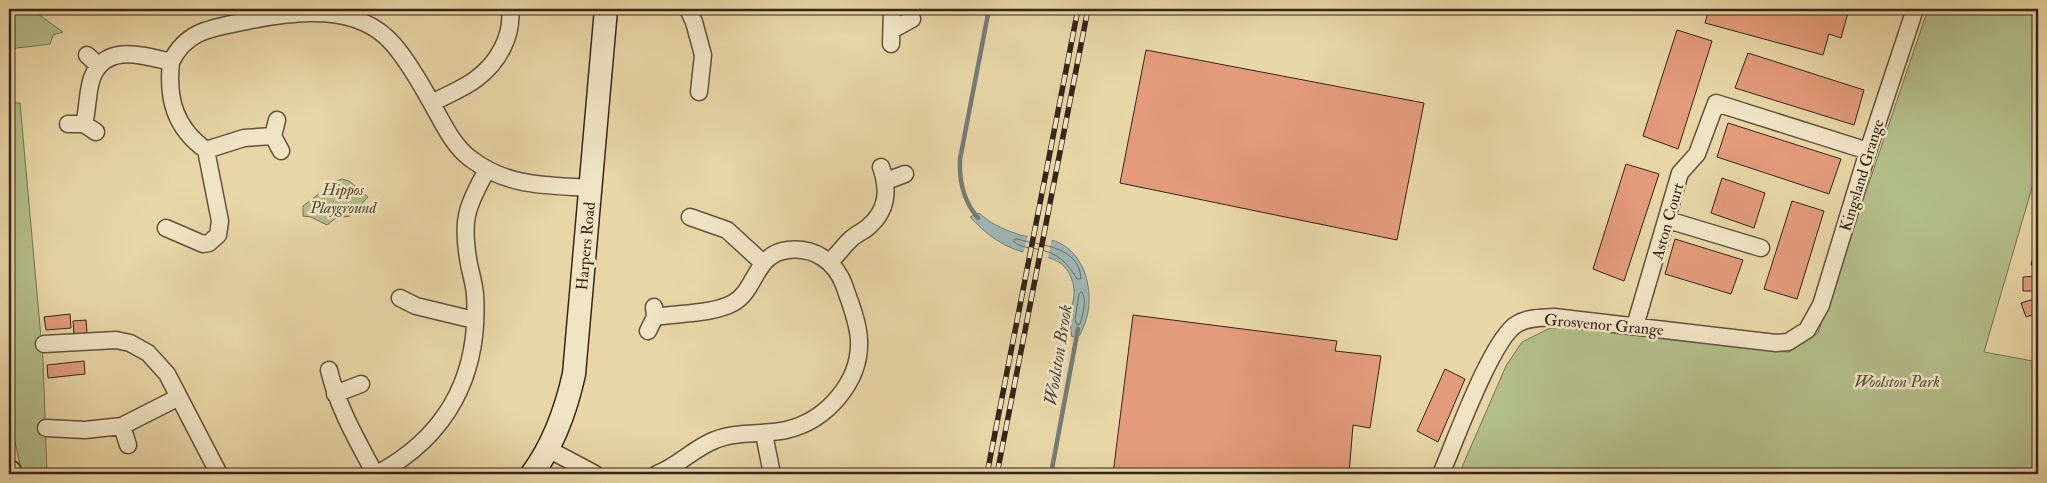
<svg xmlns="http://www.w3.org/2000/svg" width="2047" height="483" font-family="'IM FELL Double Pica',serif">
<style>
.green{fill:#b3be89;stroke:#747251}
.water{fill:#9eb6b4;stroke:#747c76}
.pier{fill:#e8d6a6}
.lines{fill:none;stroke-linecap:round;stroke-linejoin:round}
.shore{stroke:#6a6e66;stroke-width:1}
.stream{stroke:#747c76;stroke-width:4.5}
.building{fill:#e39b7b;stroke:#362519}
.street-casing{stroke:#62513c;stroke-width:19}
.secondary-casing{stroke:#362519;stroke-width:25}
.primary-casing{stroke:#362519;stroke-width:28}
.street{stroke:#f0e4c5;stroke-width:16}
.secondary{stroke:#f0e4c5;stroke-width:22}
.primary{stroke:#e8d6a6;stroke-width:25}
.rail-casing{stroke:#362519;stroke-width:5.5}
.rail{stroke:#f0e4c5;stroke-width:4;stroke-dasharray:11;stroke-linecap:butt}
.labels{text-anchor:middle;stroke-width:5;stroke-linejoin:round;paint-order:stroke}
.street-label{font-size:16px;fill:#362519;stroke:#f0e4c5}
.park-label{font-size:16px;font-style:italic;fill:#554b35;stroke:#f0e4c5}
.water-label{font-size:18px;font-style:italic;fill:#504940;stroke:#f0e4c5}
</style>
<rect width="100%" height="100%" fill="#e8d6a6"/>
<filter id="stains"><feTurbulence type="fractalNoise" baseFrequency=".004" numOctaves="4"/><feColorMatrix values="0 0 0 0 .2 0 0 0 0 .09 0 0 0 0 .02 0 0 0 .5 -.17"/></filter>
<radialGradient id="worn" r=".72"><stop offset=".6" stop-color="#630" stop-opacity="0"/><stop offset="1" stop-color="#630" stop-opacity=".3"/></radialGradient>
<path class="green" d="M9,9h26v3l28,20 -10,3 -3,9 -41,5z
M1928,9h110v158l-54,185 54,10v112h-579l47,-108 16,-24 28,-14 31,-1 125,13 64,11 19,1 29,-19z
M9,103h11l23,257 4,114h-25l-13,-59z
M342,179l7,2 19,16 -18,19 -14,2 -9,7 -16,-8 -8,-1v-10l33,-25z"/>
<path class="water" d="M979,213c13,12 28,18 45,23 9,2 18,2 27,4 21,5 34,25 37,46 3,17 0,33 -8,49l-8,2c-1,-5 -2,-11 -2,-16 -1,-13 7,-22 3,-38 -8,-29 -31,-25 -53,-32 -20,-6 -36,-19 -50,-34z"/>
<path class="pier" d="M1028,235l24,3 -4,20 -25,-4z"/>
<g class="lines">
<path class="shore" d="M1017,239c23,7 62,6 64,40h-4c-10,-17 -19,-26 -40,-30 -8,-1 -16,-2 -23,-7v-2z
M1082,292c5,8 1,22 -2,32l-3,1 -2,-5 4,-26z"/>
<path class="stream" d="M978,218c-15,-17 -19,-38 -18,-59l29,-150
M1051,474l27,-145"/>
</g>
<path class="building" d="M1709,9h140l-8,29 -12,-4 -6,21 -118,-32z
M1677,30l35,11 -34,108 -35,-13z
M1146,50l278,53 -27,137 -277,-57z
M1748,53l116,37 -10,35 -119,-37z
M1728,123l113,36 -12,35 -112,-37z
M1626,164l33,10 -35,107 -31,-12z
M1722,178l43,15 -11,35 -43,-15z
M1792,201l32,10 -27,88 -33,-10z
M1675,239l68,21 -12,34 -66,-20z
M2034,252l4,1v14l-7,-2z
M2038,276v15h-15v-14z
M2037,298l1,15 -12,4 -5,-14z
M70,314l1,14 -25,2 -2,-13z
M1133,315l204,26 -2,10 46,5 -11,72 -17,-3 -4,49h-236z
M86,320l1,13 -13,1 -1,-13z
M84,361l1,13 -37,4 -1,-13z
M1445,369l20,10 -27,63 -21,-11z"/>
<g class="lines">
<g class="street-casing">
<path id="street" d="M688,9l6,13 9,33 -4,37
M892,30l20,-11
M891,44l1,-35
M87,55l12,11
M171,62c-4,37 4,66 35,88l38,-12 29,-2
M432,103c14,-8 31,-14 44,-24 22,-16 37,-43 34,-70
M277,120l-4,16 8,15
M68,124h16l12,8
M84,124c4,-15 3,-32 8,-46 13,-36 53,-22 79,-16 16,-33 43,-34 76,-41 46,-10 111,-18 146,23 15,17 28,40 39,60 11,19 21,42 39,55 37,28 75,26 119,29
M886,181l19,-7
M690,217l37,13 36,33
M1668,220l93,28
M166,228l37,16 6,-1 9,-8 2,-14 -14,-71
M829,262c9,-7 14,-16 22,-23 5,-5 11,-7 16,-11 21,-17 22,-38 14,-61
M400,298l16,8 58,14
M655,317c23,-4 58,-3 78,-14 24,-13 21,-49 55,-53 26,-3 47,11 56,35 6,18 14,36 15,55 2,42 -33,81 -73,90 -23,5 -49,1 -71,10 -21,8 -37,26 -58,34
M1635,326l45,-153 17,-19 19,-51 152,48
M648,331l7,-14 -1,-10
M44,344l72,-4 14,3 18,10 19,21 52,100
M329,370c9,38 28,70 46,104
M335,394l26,-10
M122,426l6,19
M46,428l39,2 37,-4 57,-29
M764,434l8,40
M548,449l47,25
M377,474c71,-38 103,-100 98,-180 -1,-10 -4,-20 -6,-30 -8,-43 -3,-57 18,-94
M1441,474c13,-30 51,-136 76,-150 11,-7 25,-6 37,-7l222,26 12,-1 19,-12 14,-25 47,-154 47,-142"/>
</g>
<g class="secondary-casing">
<path id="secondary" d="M532,474c22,-30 34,-64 42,-100l32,-365"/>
</g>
<g class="primary-casing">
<path id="primary" d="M9,473v1"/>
</g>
<use href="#street" class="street"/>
<use href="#secondary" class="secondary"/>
<use href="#primary" class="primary"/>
<g class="rail-casing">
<path id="rail" d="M987,474l91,-465
M997,474l91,-465"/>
</g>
<use href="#rail" class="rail"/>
</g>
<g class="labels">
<g class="street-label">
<text transform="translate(1861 175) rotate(-73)" y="6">Kingsland Grange</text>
<text transform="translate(1667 221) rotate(-74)" y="6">Aston Court</text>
<text transform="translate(585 246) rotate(-85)" y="6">Harpers Road</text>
<text transform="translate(1604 324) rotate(5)" y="6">Grosvenor Grange</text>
</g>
<g class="park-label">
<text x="343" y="195">Hippos<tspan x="343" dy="18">Playground</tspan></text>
<text x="1897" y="387">Woolston Park</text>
</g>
<g class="water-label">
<text transform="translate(1058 355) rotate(-81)" y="6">Woolston Brook</text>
</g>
</g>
<rect width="2047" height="483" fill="none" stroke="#e8d6a6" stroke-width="30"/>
<rect x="10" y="10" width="2027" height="463" fill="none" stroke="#362519" stroke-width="2.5"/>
<rect x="15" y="15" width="2017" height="453" fill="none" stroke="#362519"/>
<rect width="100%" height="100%" filter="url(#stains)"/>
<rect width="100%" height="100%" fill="url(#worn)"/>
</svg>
